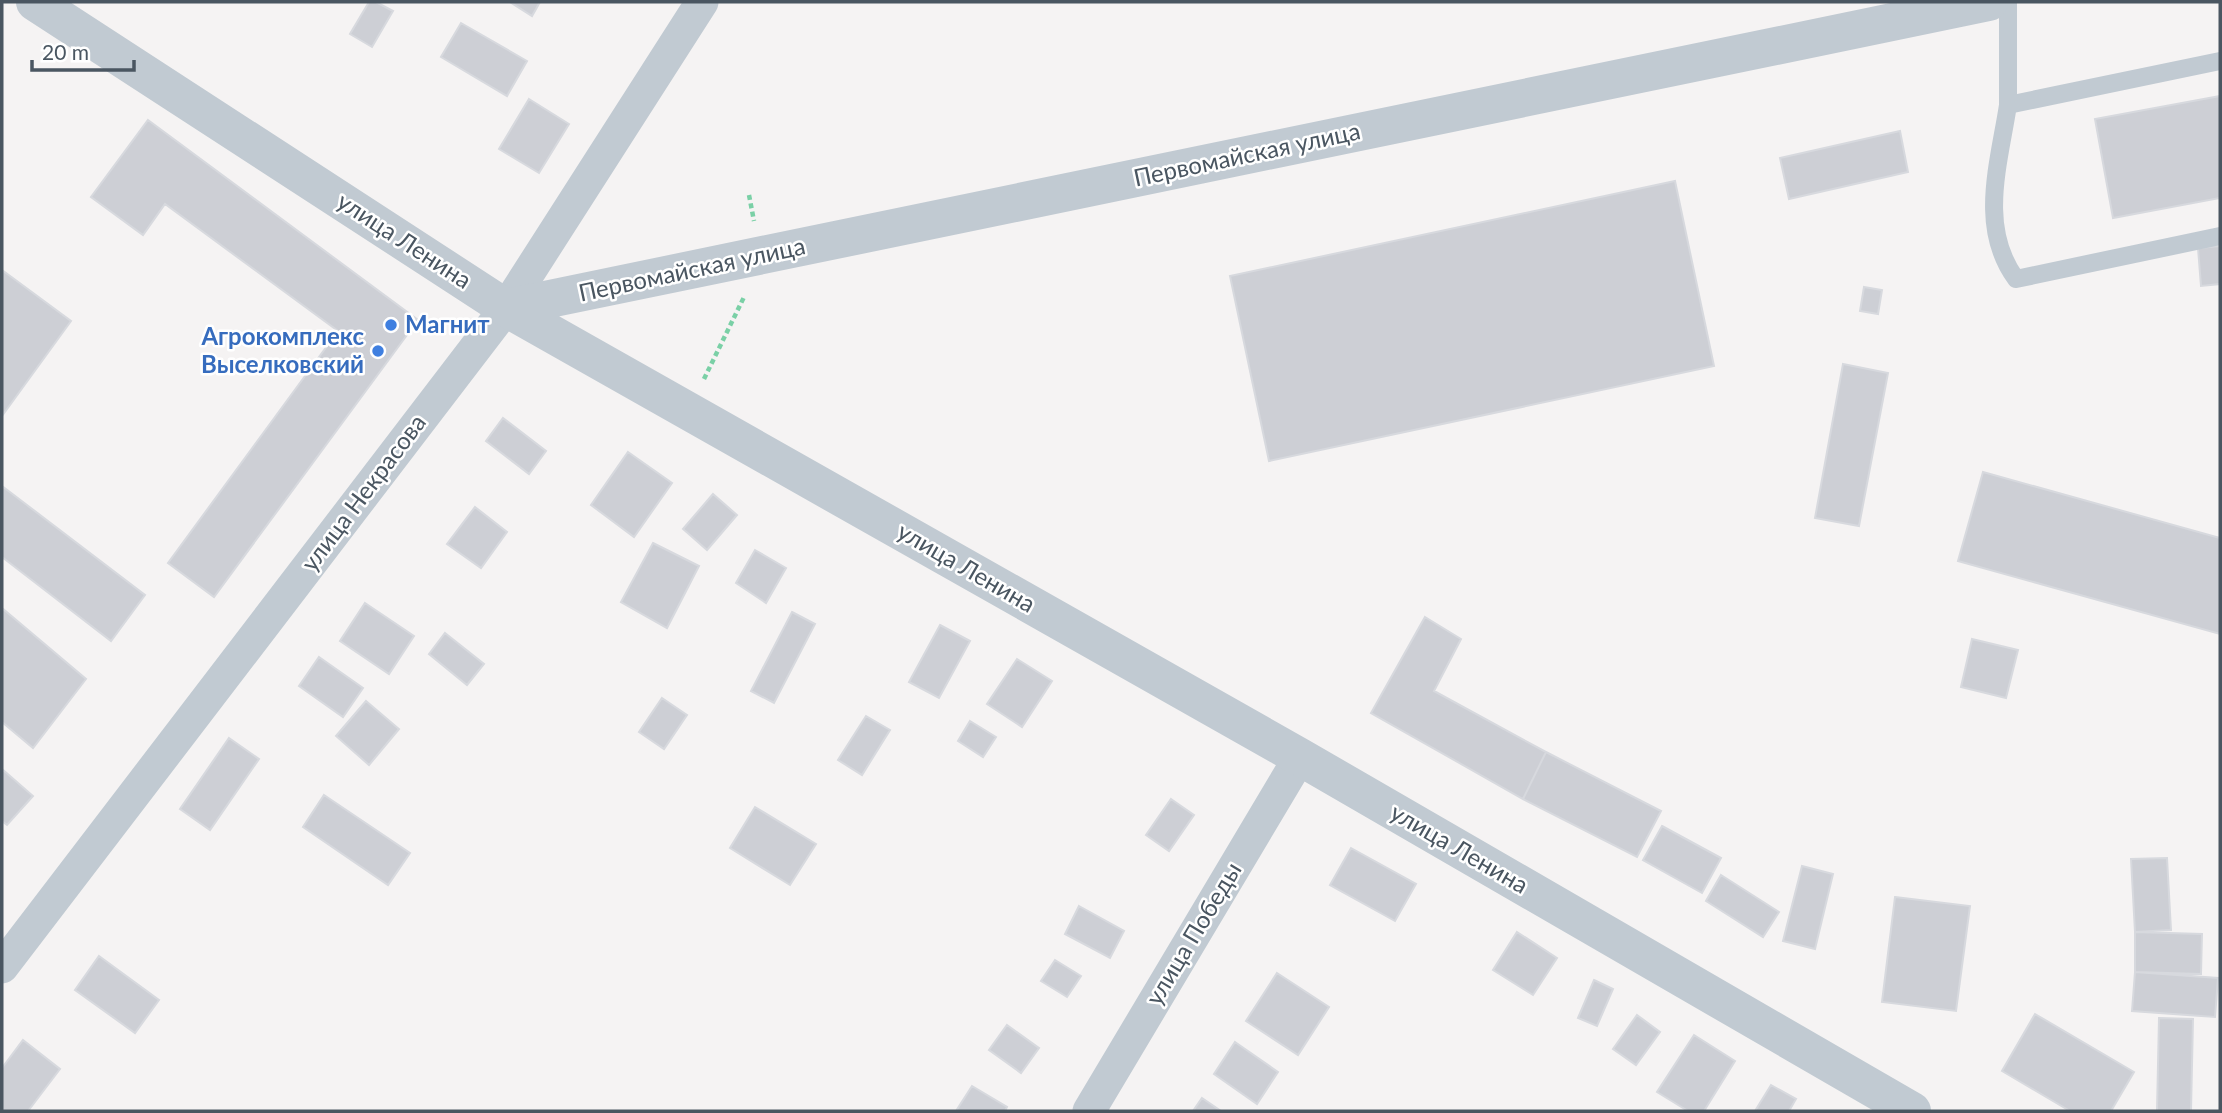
<svg xmlns="http://www.w3.org/2000/svg" width="2222" height="1113" font-family="Lato,sans-serif">
<style>
.building{fill:#cdcfd5;stroke:#d7d9de;stroke-width:2}
.lines{fill:none;stroke-linecap:round;stroke-linejoin:round}
.path{stroke:#7ad0a6;stroke-width:4.5;stroke-dasharray:5 3.5;stroke-linecap:butt}
.service{stroke:#c1cad2;stroke-width:18}
.minor{stroke:#c1cad2;stroke-width:33}
.tertiary{stroke:#c1cad2;stroke-width:38}
.shop-dot{fill:#3f7fe0;stroke:#fff;stroke-width:2.5}
.labels{text-anchor:middle;stroke-width:5;stroke-linejoin:round;paint-order:stroke}
.street-label{font-size:24px;fill:#4a5661;stroke:#fff}
.shop-label{font-size:24px;font-weight:bold;fill:#366cbe;stroke:#fff;text-anchor:start}
</style>
<rect width="100%" height="100%" fill="#f5f3f3"/>
<path class="building" d="M369,2h7l17,9 -21,36 -22,-13z
M510,2h30l-8,14z
M461,23l66,38 -20,35 -66,-39z
M2220,96v102l-107,20 -18,-99z
M529,99l40,25 -30,49 -40,-24z
M148,120l270,200 -204,277 -46,-34 170,-232 -173,-127 -22,31 -52,-38z
M1900,131l8,41 -119,27 -9,-41z
M1675,181l39,185 -445,95 -39,-185z
M2220,246v38l-19,2 -3,-38z
M2,270l69,51 -69,95z
M1864,287l18,3 -4,24 -18,-3z
M1843,364l45,9 -29,153 -44,-8z
M503,418l43,33 -17,23 -43,-33z
M628,452l44,31 -38,54 -43,-32z
M1983,472l237,66v96l-262,-73z
M2,486l143,109 -34,46 -109,-84z
M713,494l24,21 -30,35 -24,-21z
M475,507l32,25 -26,36 -34,-24z
M653,543l46,23 -32,62 -46,-26z
M755,550l31,18 -20,35 -30,-20z
M365,603l49,33 -25,38 -49,-33z
M2,608l84,71 -53,69 -31,-26z
M792,612l23,12 -41,79 -23,-12z
M1425,617l36,22 -27,52 112,61 -23,47 -152,-86z
M940,625l30,16 -31,57 -30,-16z
M445,633l39,31 -17,21 -38,-31z
M1972,639l46,11 -12,48 -45,-11z
M319,657l44,31 -20,29 -44,-31z
M1017,659l35,22 -30,46 -35,-23z
M662,698l25,17 -23,34 -25,-17z
M366,701l33,28 -30,36 -33,-29z
M866,716l24,14 -28,45 -24,-15z
M970,721l26,16 -13,20 -25,-16z
M229,738l30,21 -49,71 -30,-21z
M1546,752l115,59 -24,46 -114,-58z
M2,769l31,27 -26,29 -5,-4z
M324,795l86,58 -22,32 -85,-58z
M1171,799l23,16 -25,36 -23,-16z
M755,807l61,37 -26,41 -60,-37z
M1662,826l59,32 -19,35 -59,-33z
M1351,848l65,36 -21,37 -65,-36z
M2167,858l4,72 -36,2 -4,-73z
M1802,866l31,8 -18,75 -32,-8z
M1721,875l58,37 -16,25 -57,-36z
M1895,897l75,9 -14,105 -74,-9z
M1079,906l45,25 -14,27 -45,-24z
M1517,932l40,26 -24,37 -40,-25z
M2135,932l67,2 -1,40 -66,-2z
M99,956l60,44 -24,33 -60,-43z
M1055,960l26,16 -14,21 -26,-16z
M2135,972l83,6 -3,39 -83,-6z
M1277,973l52,34 -31,48 -52,-34z
M1594,980l19,9 -16,37 -19,-8z
M2035,1014l99,58 -23,39h-41l-68,-40z
M1637,1015l23,17 -24,33 -23,-16z
M2159,1018l34,1 -2,92h-34z
M1007,1025l32,23 -18,25 -32,-23z
M1694,1035l41,26 -31,50h-16l-31,-19z
M23,1040l37,29 -32,42h-26v-43z
M1235,1042l43,30 -21,32 -43,-30z
M1771,1085l25,14 -7,12h-34z
M972,1086l35,21 -2,4h-49z
M1202,1098l19,13h-28z"/>
<g class="lines">
<path class="path" d="M749,195l5,26
M704,379l41,-84"/>
<path class="service" d="M2008,2v103l212,-44
M2008,105c-9,59 -30,122 8,174l204,-43"/>
<path class="minor" d="M2,967l504,-659 196,-306
M1089,1111l211,-354"/>
<path class="tertiary" d="M35,2l471,306 794,449 612,354
M506,308l1483,-306"/>
</g>
<g class="shop-dot">
<circle cx="391" cy="325" r="7"/>
<circle cx="378" cy="351" r="7"/>
</g>
<g class="labels">
<g class="street-label">
<text transform="translate(1247 155) rotate(-12)" y="8">Первомайская улица</text>
<text transform="translate(404 241) rotate(33)" y="8">улица Ленина</text>
<text transform="translate(692 270) rotate(-12)" y="8">Первомайская улица</text>
<text transform="translate(364 493) rotate(-53)" y="8">улица Некрасова</text>
<text transform="translate(966 568) rotate(30)" y="8">улица Ленина</text>
<text transform="translate(1459 849) rotate(30)" y="8">улица Ленина</text>
<text transform="translate(1194 934) rotate(-59)" y="8">улица Победы</text>
</g>
<g class="shop-label">
<text x="405" y="333">Магнит</text>
<text x="364" y="345" text-anchor="end">Агрокомплекс<tspan x="364" dy="28">Выселковский</tspan></text>
</g>
</g>
<rect width="2222" height="1113" fill="none" stroke="#4a5661" stroke-width="7"/>
<path d="M32 60v10h102v-10" fill="none" stroke="#4a5661" stroke-width="3.5"/>
<text x="42" y="60" font-size="21" fill="#4a5661" stroke="#ffffff" stroke-width="5" paint-order="stroke">20 m</text>
</svg>
